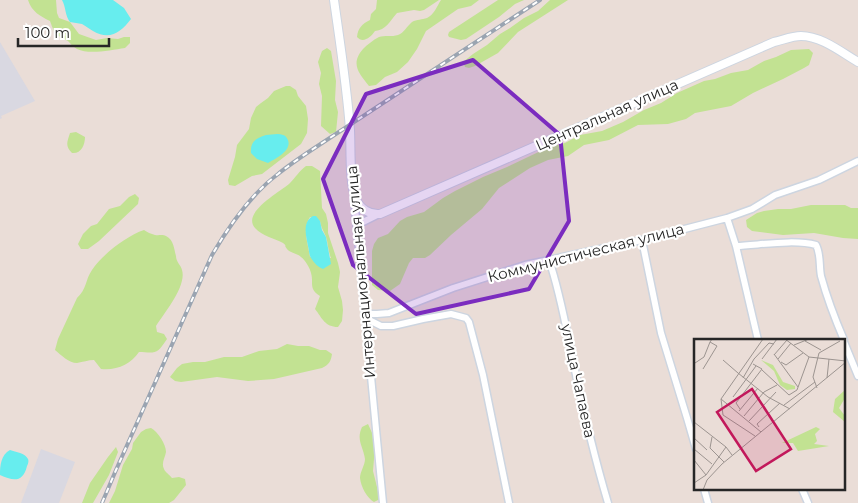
<svg xmlns="http://www.w3.org/2000/svg" width="858" height="503" font-family="Montserrat,sans-serif">
<style>
.industrial{fill:#d9d8e1}
.green{fill:#c2e292;fill-rule:evenodd}
.water{fill:#67edee}
.lines{fill:none;stroke-linecap:round;stroke-linejoin:round}
.minor-casing{stroke:#cdd5e0;stroke-width:9}
.tertiary-casing{stroke:#cdd5e0;stroke-width:10}
.minor{stroke:#fff;stroke-width:6}
.tertiary{stroke:#fff;stroke-width:8}
.rail-casing{stroke:#9aa4b1;stroke-width:4}
.rail{stroke:#fff;stroke-width:2;stroke-dasharray:5.5;stroke-linecap:butt}
.marked{fill:#7b2cbf;fill-opacity:0.2;stroke:#7b2cbf;stroke-width:4;stroke-linejoin:round}
.labels{text-anchor:middle;stroke-width:4.5;stroke-linejoin:round;paint-order:stroke}
.street-label{font-size:15px;fill:#262626;stroke:#fff}
.inset-road{fill:none;stroke:#9c9490;stroke-width:1}
.view{fill:#c2185b;fill-opacity:0.15;stroke:#c2185b;stroke-width:2.5}
.inset-edge{fill:none;stroke:#262626;stroke-width:2.5}
</style>
<rect width="100%" height="100%" fill="#eaddd7"/>
<path class="industrial" d="M0,42l35,59 -34,15 1,2 -2,1z
M41,449l34,13 -16,41h-38z"/>
<path class="green" d="M28,0h28l1,13 2,5 11,4 9,12 17,6 11,-2 11,1 6,-2h6v6l-5,5c-14,2 -36,7 -48,1 -4,-2 -6,-5 -9,-8 -14,-8 -12,-4 -18,-20 -10,-5 -18,-9 -22,-21z
M377,0h62l-15,10 -4,1 -6,-1 -17,3c-7,8 -11,17 -22,18 -4,6 -12,13 -18,6 1,-9 5,-13 13,-17l1,-6 5,-5z
M441,0h38l-8,6 -13,3 -32,22 -9,18 -9,13 -11,10 -12,5 -9,8 -7,1c-10,-13 -19,-22 -6,-37 4,-4 10,-9 16,-12 5,-2 13,0 19,-2 6,-2 9,-9 14,-13 5,-3 10,-2 15,-4 7,-3 10,-12 14,-18z
M498,0h26l-9,4 -16,13 -33,22 -5,1 -12,-3 -1,-2 1,-3z
M550,0h18l-50,32 -20,21 -23,13 -6,2 -4,-1 -2,-5 10,-8 14,-9 13,-11 10,-6 14,-10 14,-7z
M327,48l4,3 5,30 -1,19 3,12 -2,20 -6,2 -9,-8 1,-30 -3,-12 2,-11 -3,-11 4,-11z
M809,49l4,4 -4,12 -5,3 -21,11 -30,14 -22,13 -36,7 -9,6 -18,5 -30,1 -29,15 -25,5 -16,11 -20,4 -18,8 -31,20 -17,21 -31,26 -21,20 -5,3h-12l-4,5 -9,21 -10,7 -12,-1 -6,-5v-34l2,-7 4,-6 10,-4 12,-13 7,-4 17,-5 19,-14 12,-7 28,-14 24,-10 42,-20 16,-4 15,-8 22,-4 21,-9 21,-12 17,-7 16,-10 27,-12 11,-2 16,-6 17,-3 16,-9 12,-4 15,-7z
M286,86h4l6,4 2,6 8,10 2,13 -1,14 -6,11 -39,30 -10,2 -17,10 -6,-1 -1,-5 7,-23 2,-12 12,-16 2,-11 5,-11 5,-4 7,-5 6,-7z
M76,132l9,5c0,8 -4,17 -13,16 -7,-7 -5,-11 -2,-20z
M306,166h6l8,5 2,37 4,6 2,9v10l10,30 2,9 -2,15 4,14 1,9 -1,11 -4,6c-13,0 -16,-9 -23,-18l5,-13c-12,-7 -6,-13 -9,-23 -1,-5 -6,-13 -10,-16 -4,-4 -11,-4 -14,-8 -4,-5 1,-2 -4,-6 -9,-5 -21,-7 -28,-15 -14,-16 27,-37 35,-45 6,-6 9,-12 16,-17zM310,217l10,4c1,7 4,10 6,16 2,6 2,14 5,21l-21,-1c-2,-13 -8,-28 0,-40z
M135,194l4,4 -1,6 -39,37 -11,8h-7l-3,-5 5,-10 8,-8 6,-2 12,-15 11,-3 9,-9z
M811,205h34l6,3h7v31l-15,-1 -29,-5 -31,2 -31,-4 -5,-4 -1,-7 11,-7 7,-2 14,-2h13z
M144,230c3,2 7,4 11,5 4,1 7,-1 11,1 8,4 8,13 10,20 0,6 5,9 6,14 5,16 -18,43 -26,56l1,6 7,2 3,5c-10,15 -10,14 -28,13 -8,12 -23,19 -38,17l-7,-9c-6,0 -11,2 -17,3 -8,0 -16,-8 -22,-13l3,-11 19,-41c10,-9 8,-18 15,-28 10,-15 34,-34 52,-40z
M287,344l11,2h11l11,4h6l6,4c-1,7 -3,11 -10,14l-48,11 -26,2 -31,-4 -36,5 -6,-1 -5,-4 7,-9 5,-4 11,-2h12l19,-5h18l17,-6 18,-2z
M368,424l5,11 2,12 -2,24 7,28 -6,3c-7,-4 -13,-15 -14,-24 0,-6 5,-13 5,-19 -2,-13 -9,-19 -3,-32z
M151,428c7,4 15,16 15,24 -1,6 -5,11 -2,17 1,3 6,6 8,9l7,-1 6,2 1,6 -12,15 -5,3h-60l6,-12 8,-26 9,-16 1,-6 8,-11 5,-3z
M116,447l2,5 -9,23 -16,28h-11l8,-20 18,-26z"/>
<path class="water" d="M62,0h51l11,8 7,11c-10,13 -21,22 -38,12 -4,-2 -7,-5 -11,-7 -4,-1 -8,-1 -12,-2 -5,-6 -4,-15 -8,-22z
M266,135c5,0 12,-2 17,0 2,0 4,3 5,5 4,11 -13,19 -20,23l-11,-4 -6,-6c-1,-11 5,-15 15,-18z
M313,216h3l4,5 2,9 4,7 5,27 -8,5c-5,-2 -9,-6 -12,-11 -2,-3 -2,-8 -3,-12 -2,-10 -6,-24 5,-30z
M10,450c6,2 15,3 18,9 1,2 0,5 -1,7 -4,17 -14,15 -27,9 0,-10 1,-20 10,-25z"/>
<g class="lines">
<g class="minor-casing">
<path id="minor" d="M354,197l29,306
M727,218l9,28 22,94
M357,225l22,-11
M642,240l19,93 26,85 9,31
M736,246c24,-1 58,-7 80,-1 5,9 3,21 5,31 6,22 14,43 23,64
M549,260c11,32 17,67 24,101 10,48 21,95 35,142
M365,314h12l12,-1 64,-25 72,-23 117,-25 85,-22 25,-9 23,-14 44,-15 39,-19
M365,315l6,6 10,5h12l30,-7 28,-5 15,4 3,4 14,53 26,128
M844,342l14,34
M704,489l4,14
M802,489l6,14"/>
</g>
<g class="tertiary-casing">
<path id="tertiary" d="M334,0c6,43 13,87 16,130 1,18 -1,53 6,69 4,10 14,16 24,15l394,-172c9,-2 18,-6 27,-6 20,0 40,16 57,26"/>
</g>
<use href="#minor" class="minor"/>
<use href="#tertiary" class="tertiary"/>
<g class="rail-casing">
<path id="rail" d="M102,503l14,-33 96,-215c17,-29 38,-60 66,-81 11,-9 23,-17 35,-25l227,-149"/>
</g>
<use href="#rail" class="rail"/>
</g>
<path class="marked" d="M473,60l87,75 9,86 -40,68 -113,25 -63,-49 -30,-86 43,-85z"/>
<g class="labels">
<g class="street-label">
<text transform="translate(607 115) rotate(-24)" y="5">Центральная улица</text>
<text transform="translate(586 253) rotate(-14)" y="5">Коммунистическая улица</text>
<text transform="translate(361 272) rotate(-95)" y="5">Интернациональная улица</text>
<text transform="translate(578 381) rotate(78)" y="5">улица Чапаева</text>
</g>
</g>
<g transform="translate(694 339)">
<rect width="151" height="151" fill="#eaddd7"/>
<path d="M67,21l12,5 10,17 12,4v3l-8,1 -7,-5 -6,-14zM151,51v8l-6,10 6,8v6l-12,-10 2,-13zM122,88l4,2 -5,5 2,7 -3,3 15,2 -31,5 -5,-8h-11z" fill="#c2e292"/>
<path class="inset-road" d="M91,0l24,18 37,4M111,2l16,9M100,6l15,-6M80,15l24,33M80,16l13,-15M68,20l15,-20M84,20l13,-16M29,21l15,13M87,23l5,3 17,-12M1,24l9,-6 6,-15M9,30l14,-23 -7,-4 2,-3M68,31l27,25 8,-5 12,-33M44,34l30,24 22,12M49,39l11,-19 15,-16 5,1M133,39l2,-19M123,49l-4,-11 6,-24 21,-12M39,58l23,-31M27,60l40,33M90,66l31,-23M46,70l-4,-6 26,-34 -9,-5M45,72l19,-23M50,77l20,-24 13,-7M55,82l27,-29M0,83l32,25 6,8M65,88l-2,-3 23,-21M61,97l-32,-21 -2,-16 42,-60M18,98l-2,11 14,14M0,99l13,12M0,110l18,15M0,121l12,15M0,144l12,-8 20,-28M9,151l4,-10 15,-16 124,-102"/>
<path class="view" d="M58,50l39,60 -35,22 -39,-59z"/>
<rect width="151" height="151" class="inset-edge"/>
</g>
<path d="M18 38v8h91v-8" fill="none" stroke="#262626" stroke-width="2.5"/>
<text x="25" y="38" font-size="15" fill="#262626" stroke="#ffffff" stroke-width="4" paint-order="stroke">100 m</text>
</svg>
